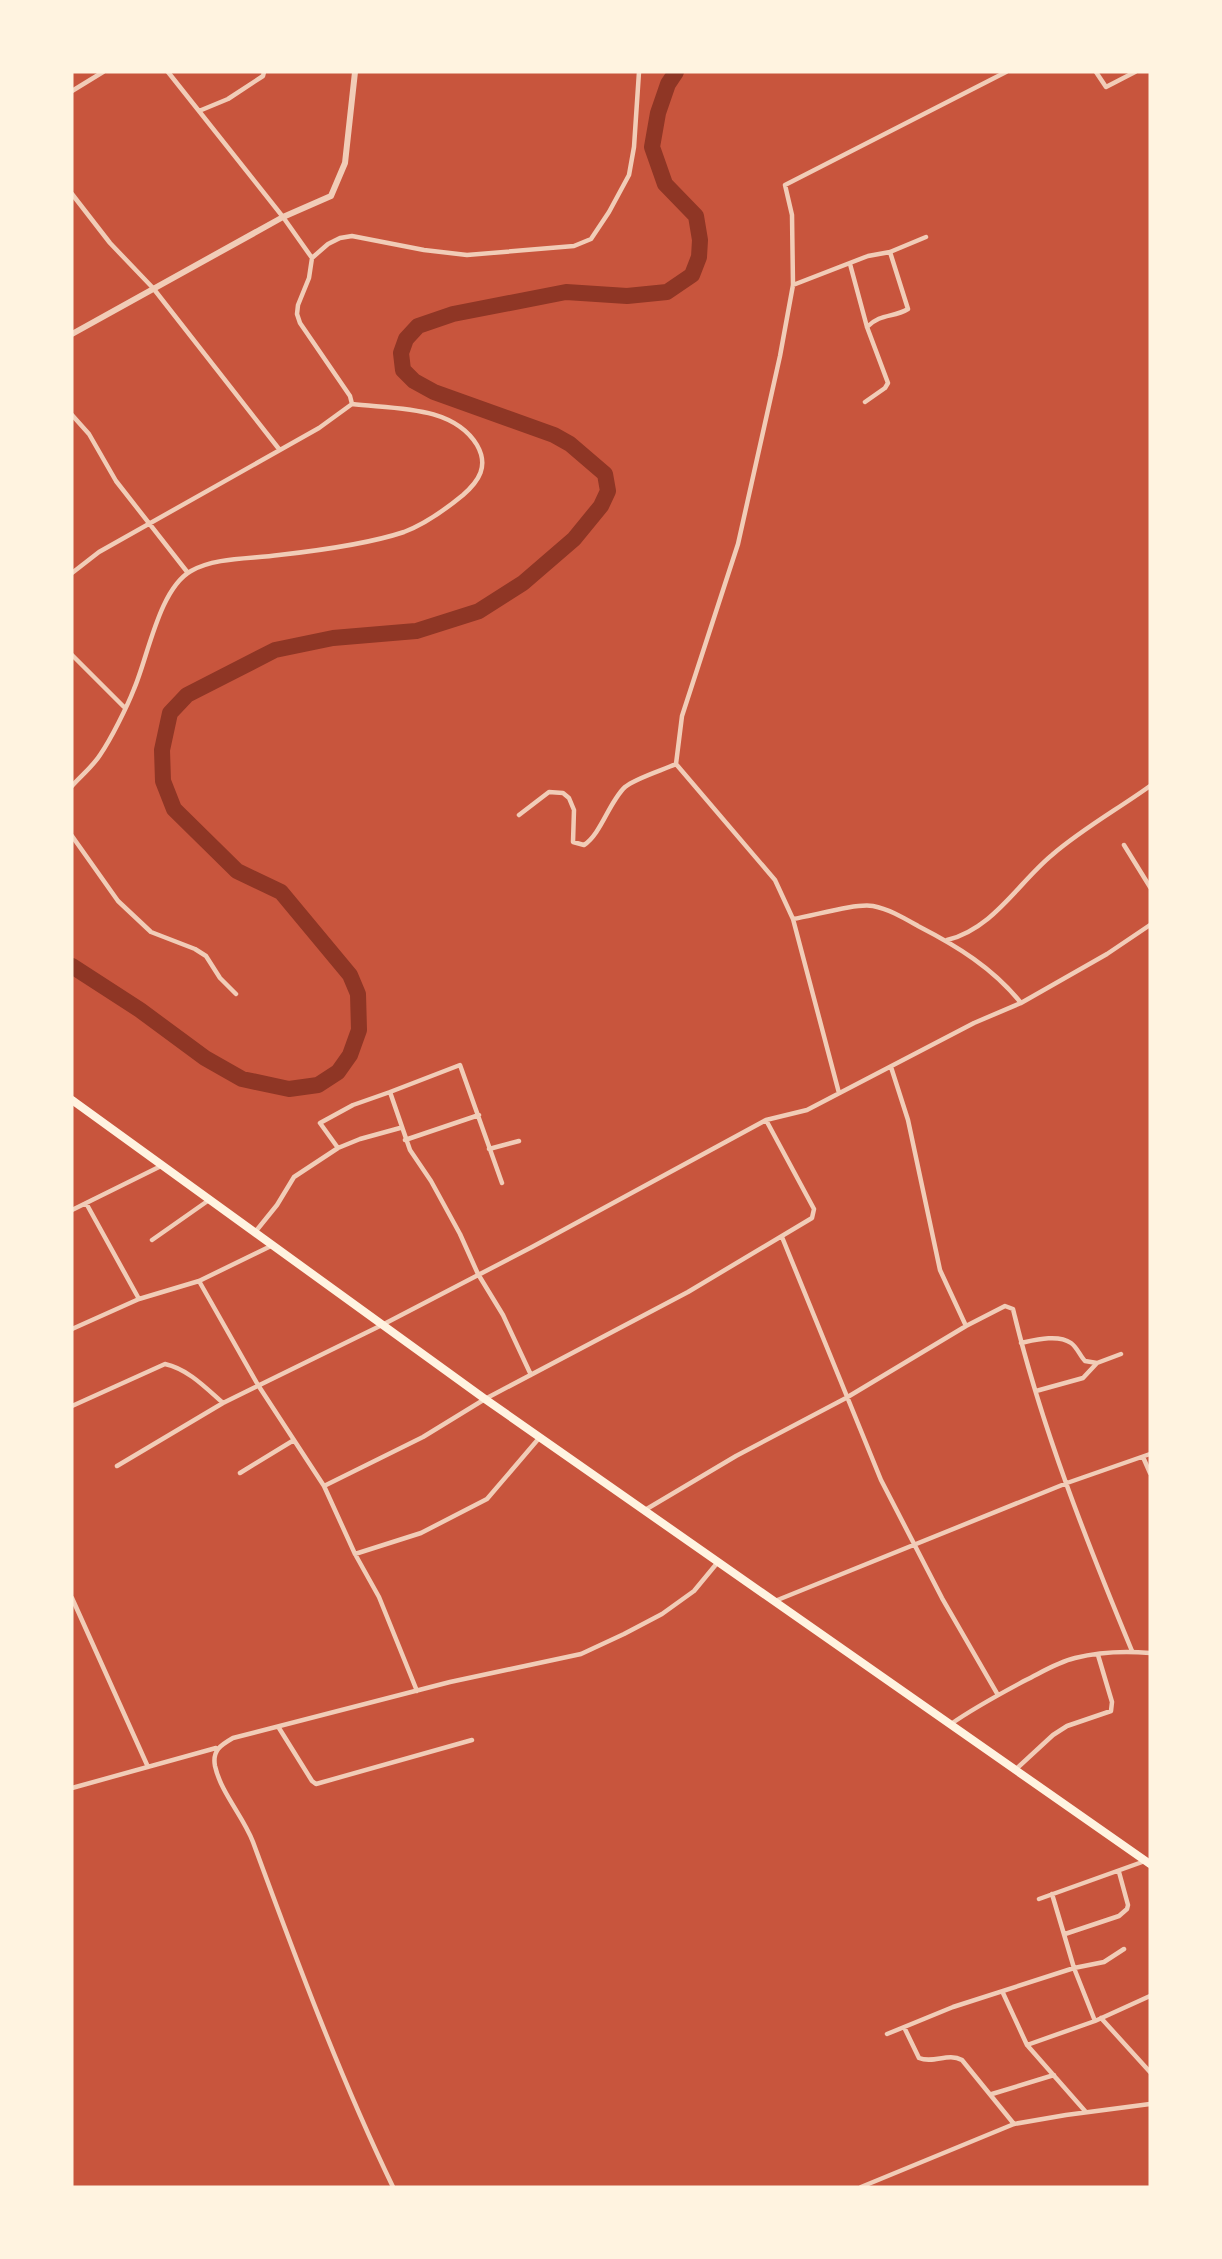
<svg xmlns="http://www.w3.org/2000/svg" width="1222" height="2259" font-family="'PT Sans Narrow',sans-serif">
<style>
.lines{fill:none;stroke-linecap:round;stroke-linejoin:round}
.river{stroke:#8f3625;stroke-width:16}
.minor{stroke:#f1ccb7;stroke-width:4.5}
.tertiary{stroke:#f1ccb7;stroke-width:6}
.trunk{stroke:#fff3e0;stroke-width:8}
</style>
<rect width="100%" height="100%" fill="#c8553d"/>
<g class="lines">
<path class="river" d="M72,966l68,44 65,48 37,21 47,10 29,-4 20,-13 12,-17 9,-25 -1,-36 -8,-19 -69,-83 -44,-21 -63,-62 -11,-28 -1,-31 8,-37 17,-18 88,-45 58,-12 83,-7 63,-20 44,-28 51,-44 27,-33 7,-15 -3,-17 -35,-30 -16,-9 -120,-43 -20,-11 -11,-11 -2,-17 5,-14 12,-13 35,-12 113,-22 61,4 40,-4 25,-17 7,-18 1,-17 -4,-24 -31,-32 -13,-37 6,-34 10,-29 8,-12"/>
<path class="minor" d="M168,72l115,145 29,41
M1096,72l10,15 29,-15
M72,91l31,-19
M199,111l29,-12 35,-23 1,-4
M72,194l38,49 43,45 126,161
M850,264l17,63 21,56 -3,5 -20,14
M793,285l75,-29 22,-4 36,-15
M867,327c14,-14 26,-9 41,-18l-18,-57
M72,415l17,19 27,47 72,92
M72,573l27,-21 220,-124 33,-24
M72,655l52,52
M72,786c9,-10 21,-20 28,-31 11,-16 27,-48 34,-66 14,-32 25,-100 57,-118 24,-14 61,-12 88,-16 36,-4 92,-12 125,-23 21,-8 42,-23 59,-37 16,-14 26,-29 14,-50 -24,-40 -83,-36 -125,-41l-2,-8 -50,-73 -3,-9 1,-9 11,-27 3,-20 16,-14 12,-6 12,-2 72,14 43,5 107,-9 17,-7 18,-27 20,-37 5,-28 5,-75
M519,815l30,-23 14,1 6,5 5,12 -1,32 11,3c17,-11 25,-43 41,-58 11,-9 38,-17 51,-23
M72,836l46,65 33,31 44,17 11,7 14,22 16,16
M1124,845l26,42
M793,919c20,-3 62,-16 80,-13 16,3 31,12 45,20 39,20 75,42 103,77
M947,940c46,-11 71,-57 105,-85 30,-26 66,-46 98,-69
M891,1067l17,53 32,150 26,56
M839,1093l-46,-174 -18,-39 -99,-116 6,-48 56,-172 42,-188 13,-71 -1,-70 -7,-30 221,-113
M405,1140l74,-25
M338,1148l-18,-25 33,-18 37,-13
M489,1149l30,-8
M502,1183l-42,-118 -70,27 20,58 21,31 29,53 18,40 25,41 28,60
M86,1203l53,96
M72,1210l89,-44
M256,1231l21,-26 17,-28 44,-29 22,-9 40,-11
M782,1237l99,243 61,118 56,97
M152,1240l57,-40
M199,1281l59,104 66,101 31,68 24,43 38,94
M72,1329l67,-30 60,-18 74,-36
M1021,1343c14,-3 37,-9 50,0 6,4 9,13 14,18l12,2
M1036,1391l47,-13 14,-15 24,-9
M72,1406l93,-42c23,5 41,24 58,39
M1143,1457l7,16
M117,1466l106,-63 161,-79 148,-77 234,-127 41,-10 167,-87 47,-20 86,-49 43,-29
M240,1473l54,-33
M324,1486l99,-49 62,-38 203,-107 124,-74 2,-9 -48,-89
M645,1510l91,-54 110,-58 120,-72 39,-20 8,3c28,117 73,231 119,342
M355,1554l66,-21 66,-34 53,-62
M72,1598l76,169
M775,1601l292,-118 83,-29
M951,1724c24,-17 49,-30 75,-44 16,-8 32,-18 49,-22 24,-6 51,-7 75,-5
M279,1728l33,53 4,3 156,-44
M1015,1770l38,-35 14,-9 44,-15 1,-9 -14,-47
M72,1788l144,-40
M1052,1894l22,74 21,53
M1039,1899l106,-38
M1065,1934l54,-18 8,-7 1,-4 -9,-33
M1003,1993l24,52 58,66
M1101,2018l49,54
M904,2027l15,31c15,6 29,-6 43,2l52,64
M887,2034l66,-27 121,-39 30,-6 20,-13
M1027,2045l68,-24 55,-25
M992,2094l62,-19
M393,2187c-54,-112 -97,-228 -140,-345 -10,-26 -32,-49 -38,-76 -3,-16 6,-21 18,-28l217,-56 131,-28 43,-20 38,-20 32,-23 24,-29
M861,2187l153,-63 52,-9 84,-11"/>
<path class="tertiary" d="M72,334l211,-117 48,-21 14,-33 10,-91"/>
<path class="trunk" d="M72,1100l413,299 665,465"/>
</g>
<rect width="1222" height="2259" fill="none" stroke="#fff3e0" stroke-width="147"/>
</svg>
